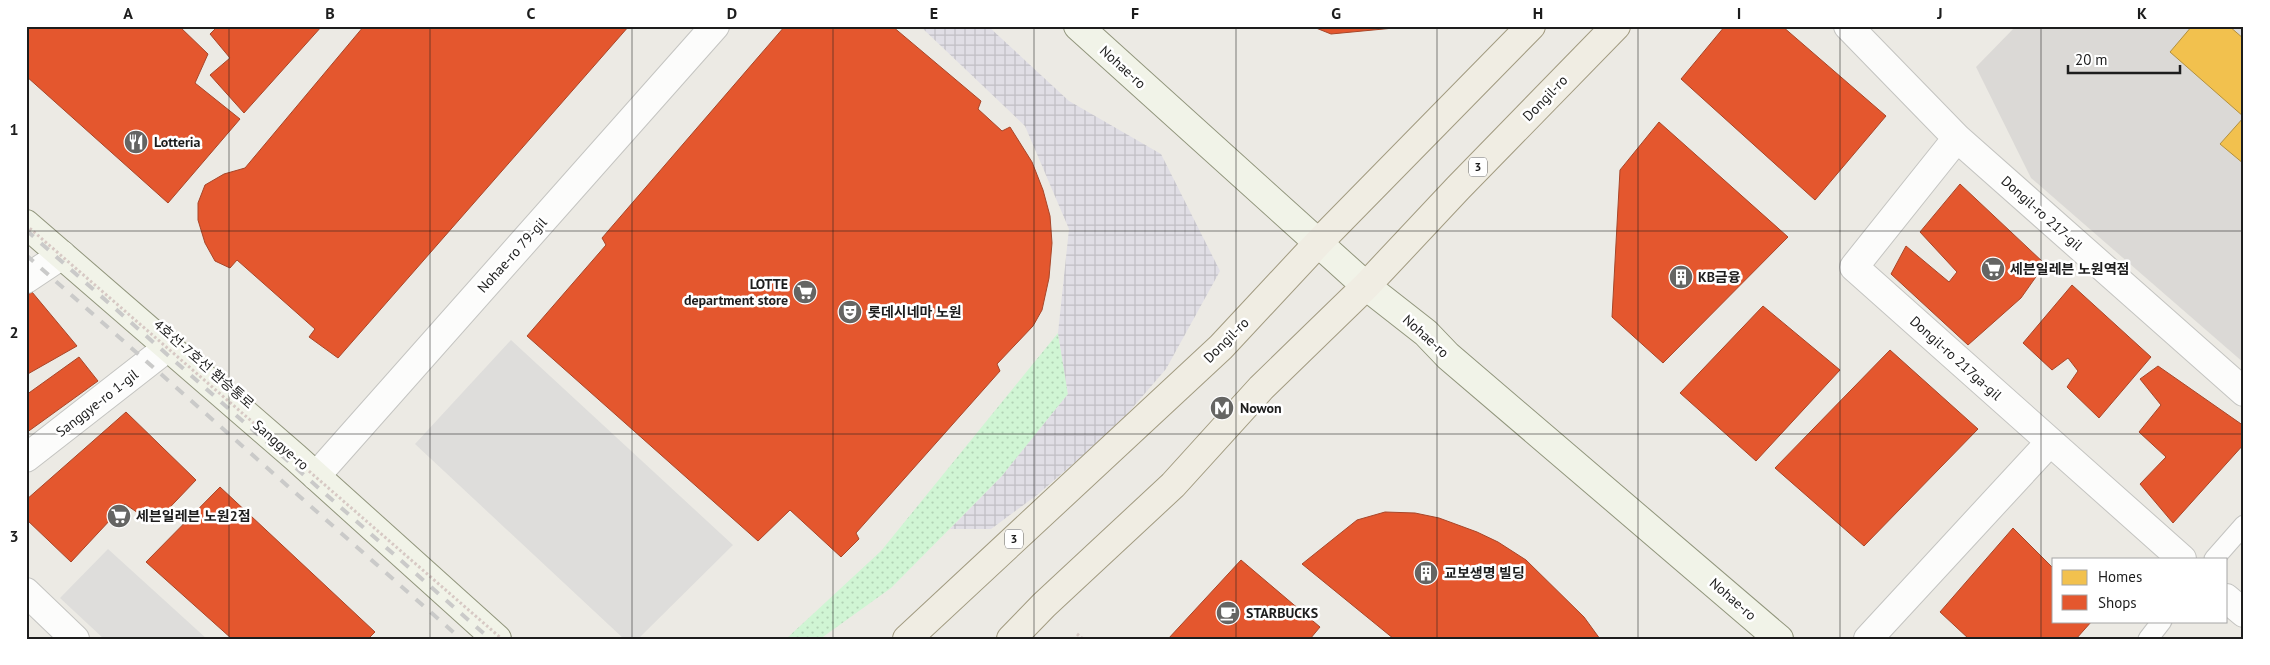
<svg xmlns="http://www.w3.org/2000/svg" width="2270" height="665" font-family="'PT Sans','Noto Sans KR',sans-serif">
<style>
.residential{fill:#dbd9d6}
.park{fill:url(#park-dots)}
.parking{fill:#dedddb}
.plaza{fill:url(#plaza-grid)}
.homes{fill:#f2c14e;stroke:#b2903f}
.shops{fill:#e4572e;stroke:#a84629}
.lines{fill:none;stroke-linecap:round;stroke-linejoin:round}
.lane-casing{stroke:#c4c4c1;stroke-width:21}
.street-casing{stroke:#c4c4c1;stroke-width:30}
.secondary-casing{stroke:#91957c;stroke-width:30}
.primary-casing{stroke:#a29b81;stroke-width:30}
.path{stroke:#d7c9c4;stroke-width:3;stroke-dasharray:2.5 2.5;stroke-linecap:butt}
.lane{stroke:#fcfcfb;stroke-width:19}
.street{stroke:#fcfcfb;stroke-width:28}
.secondary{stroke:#f1f3e8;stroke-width:28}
.primary{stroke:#f0ede3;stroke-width:28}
.rail{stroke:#cacac9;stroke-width:4;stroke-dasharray:10 10;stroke-linecap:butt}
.path-bridge{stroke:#d7c9c4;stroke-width:3;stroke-dasharray:2.5 2.5;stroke-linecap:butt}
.grid{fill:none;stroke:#1d1d1d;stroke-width:1;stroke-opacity:0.55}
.labels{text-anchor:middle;stroke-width:5;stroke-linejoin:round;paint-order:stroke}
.shield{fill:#fff;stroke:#616161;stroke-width:1}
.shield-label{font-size:12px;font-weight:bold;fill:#1d1d1d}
.street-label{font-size:14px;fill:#1d1d1d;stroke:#fff}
.poi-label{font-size:14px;font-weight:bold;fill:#1d1d1d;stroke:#fff;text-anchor:start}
.neatline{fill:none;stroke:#1d1d1d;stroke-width:2}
.grid-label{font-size:16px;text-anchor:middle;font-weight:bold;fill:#1d1d1d}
</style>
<defs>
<pattern id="park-dots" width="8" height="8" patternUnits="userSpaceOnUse" patternTransform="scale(1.25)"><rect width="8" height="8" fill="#d0f5d4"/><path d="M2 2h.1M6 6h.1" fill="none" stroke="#b2d2b6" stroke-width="1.8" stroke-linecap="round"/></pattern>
<pattern id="plaza-grid" width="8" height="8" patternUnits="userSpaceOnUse" patternTransform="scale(1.25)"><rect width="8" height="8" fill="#e0dee5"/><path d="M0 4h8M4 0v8" fill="none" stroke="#c0bec4"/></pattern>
</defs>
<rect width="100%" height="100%" fill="#eceae4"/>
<path class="residential" d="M2016,26h228v337l-213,-185 -55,-111z"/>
<path class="park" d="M1058,333l10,61 -66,82 -111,112 -71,51h-34l95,-88z"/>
<path class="parking" d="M511,340l222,205 -95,94h-14l-209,-195z
M108,549l99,90h-103l-44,-41z"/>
<path class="plaza" d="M920,26h68l81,75 92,53 59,117 -54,98 -51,59 -78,67 -46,34h-41l52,-53 66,-82 -10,-61 11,-104 -44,-103z"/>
<path class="homes" d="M2192,26h37l15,13v125l-24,-20 24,-27 -74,-65z"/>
<path class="shops" d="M26,26h153l29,28 -13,29 45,36 -72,84 -142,-127v-31l2,-6 -2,-2z
M218,26h104l-78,87 -34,-38 20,-17 -20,-24z
M364,26h265l-291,332 -29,-21 6,-8 -78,-69 -7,8 -15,-7 -10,-18 -7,-23v-17l7,-18 19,-11 21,-6z
M785,26h107l89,75 -3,8 24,22 8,-4 22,35 11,28 7,26 2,27 -3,35 -7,32 -9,16 -36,38 3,7 -144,162 3,6 -18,18 -51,-47 -32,31 -231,-205 79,-91 -4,-7z
M1311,26h104l-84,8z
M1725,26h57l104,90 -71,84 -134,-121z
M1659,122l129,115 -125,126 -51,-46 8,-147z
M1960,184l85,80 -24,34 -53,47 -77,-71 15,-28 43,36 8,-10 -37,-40z
M2072,285l79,72 -52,61 -32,-31 11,-16 -10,-13 -16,12 -29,-27z
M32,292l45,54 -51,29v-79z
M1763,306l77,64 -84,91 -76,-68z
M1890,350l88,79 -114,117 -89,-78z
M79,357l19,24 -72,52v-38z
M2158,366l86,60v18l-71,79 -33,-39 26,-27 -27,-25 22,-27 -21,-26z
M126,412l70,68 -42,44 -29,-20 -54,58 -45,-43v-19z
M220,487l155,145 -7,7h-136l-86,-77z
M1385,512l30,1 24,5 38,14 21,10 28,18 58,57 16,22h-206l-92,-75 55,-44z
M2013,528l41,41v52h38l-16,18h-107l-29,-27z
M1241,560l79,67 -10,12h-142z"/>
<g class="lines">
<g class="lane-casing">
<path id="lane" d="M2214,559l30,-34
M2148,639l14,-18"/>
</g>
<g class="street-casing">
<path id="street" d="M1848,26l109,112 287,254
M1957,138l-103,129 328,292
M26,279l36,-24
M26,458l141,-110
M316,476l399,-450
M26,592l49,47
M2226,598l18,15
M1868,639l182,-197"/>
</g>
<g class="secondary-casing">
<path id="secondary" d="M1078,26l288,260 60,47 22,23 331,283
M26,224l269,233 202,182"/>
</g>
<g class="primary-casing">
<path id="primary" d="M907,639l314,-292 97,-104 213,-217
M1011,639l33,-34 129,-120 88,-97 105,-102 92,-98 158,-162"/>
</g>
<path class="path" d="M1077,634l6,5"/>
<use href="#lane" class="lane"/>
<use href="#street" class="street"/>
<use href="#secondary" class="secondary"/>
<use href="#primary" class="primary"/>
<path class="rail" d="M26,230l464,409
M26,255l435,384"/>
<path class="path-bridge" d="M26,225l476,414"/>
</g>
<path class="grid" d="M229,26v613M430,26v613M632,26v613M833,26v613M1034,26v613M1236,26v613M1437,26v613M1638,26v613M1840,26v613M2041,26v613M26,231h2218M26,434h2218"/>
<defs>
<g id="restaurant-disc" transform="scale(1.25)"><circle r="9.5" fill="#656563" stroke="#fff"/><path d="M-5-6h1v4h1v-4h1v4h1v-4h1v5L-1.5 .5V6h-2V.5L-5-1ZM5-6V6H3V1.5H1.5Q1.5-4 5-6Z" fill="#fff"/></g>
<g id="supermarket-disc" transform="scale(1.25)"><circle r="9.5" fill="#656563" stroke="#fff"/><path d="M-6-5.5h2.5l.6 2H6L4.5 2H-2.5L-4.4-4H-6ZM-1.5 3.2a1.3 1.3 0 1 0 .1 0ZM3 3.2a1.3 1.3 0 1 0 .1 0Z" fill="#fff"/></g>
<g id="building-disc" transform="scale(1.25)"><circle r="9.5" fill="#656563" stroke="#fff"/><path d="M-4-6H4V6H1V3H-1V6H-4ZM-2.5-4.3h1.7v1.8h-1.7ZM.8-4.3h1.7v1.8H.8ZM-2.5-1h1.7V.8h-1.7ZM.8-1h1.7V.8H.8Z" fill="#fff"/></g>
<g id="theatre-disc" transform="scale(1.25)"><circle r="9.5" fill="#656563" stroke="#fff"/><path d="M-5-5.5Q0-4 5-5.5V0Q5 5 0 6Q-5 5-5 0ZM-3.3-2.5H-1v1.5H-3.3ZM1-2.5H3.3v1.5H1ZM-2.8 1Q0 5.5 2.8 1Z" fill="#fff"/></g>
<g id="metro-disc" transform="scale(1.25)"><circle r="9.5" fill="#656563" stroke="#fff"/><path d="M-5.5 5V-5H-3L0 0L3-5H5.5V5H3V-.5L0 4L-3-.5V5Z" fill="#fff"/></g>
<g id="cafe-disc" transform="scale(1.25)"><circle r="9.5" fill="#656563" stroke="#fff"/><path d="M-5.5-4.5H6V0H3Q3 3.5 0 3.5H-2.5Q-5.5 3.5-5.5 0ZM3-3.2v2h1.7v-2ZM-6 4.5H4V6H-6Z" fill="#fff"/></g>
</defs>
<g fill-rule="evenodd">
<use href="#restaurant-disc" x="136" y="142"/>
<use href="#supermarket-disc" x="1993" y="269"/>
<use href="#building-disc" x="1681" y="277"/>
<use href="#supermarket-disc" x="805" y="292"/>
<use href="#theatre-disc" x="850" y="312"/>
<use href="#metro-disc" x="1222" y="408"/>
<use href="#supermarket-disc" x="119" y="516"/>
<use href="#building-disc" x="1426" y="573"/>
<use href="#cafe-disc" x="1228" y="613"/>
</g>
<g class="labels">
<g class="shield">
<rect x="1469" y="157.5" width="18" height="19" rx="4"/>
<rect x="1005" y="529.5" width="18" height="19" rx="4"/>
</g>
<g class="shield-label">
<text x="1478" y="171">3</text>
<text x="1014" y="543">3</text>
</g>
<g class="street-label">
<text transform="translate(1123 67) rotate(42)" y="5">Nohae-ro</text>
<text transform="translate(1545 98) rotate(-46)" y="5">Dongil-ro</text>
<text transform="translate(2042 213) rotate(42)" y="5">Dongil-ro 217-gil</text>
<text transform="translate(512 255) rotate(-48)" y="5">Nohae-ro 79-gil</text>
<text transform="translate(1426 336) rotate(42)" y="5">Nohae-ro</text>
<text transform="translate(1226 340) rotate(-45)" y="5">Dongil-ro</text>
<text transform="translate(1956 358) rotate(42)" y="5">Dongil-ro 217ga-gil</text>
<text transform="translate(204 364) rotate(41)" y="5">4호선-7호선 환승통로</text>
<text transform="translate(97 403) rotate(-38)" y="5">Sanggye-ro 1-gil</text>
<text transform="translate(281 445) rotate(41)" y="5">Sanggye-ro</text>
<text transform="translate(1733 599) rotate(41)" y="5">Nohae-ro</text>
</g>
<g class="poi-label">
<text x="154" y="147">Lotteria</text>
<text x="2010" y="274">세븐일레븐 노원역점</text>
<text x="1698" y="282">KB금융</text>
<text x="788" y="289" text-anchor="end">LOTTE<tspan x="788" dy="16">department store</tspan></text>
<text x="868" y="317">롯데시네마 노원</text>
<text x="1240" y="413">Nowon</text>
<text x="136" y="521">세븐일레븐 노원2점</text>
<text x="1444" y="578">교보생명 빌딩</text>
<text x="1246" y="618">STARBUCKS</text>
</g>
</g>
<rect width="2270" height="665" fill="none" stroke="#ffffff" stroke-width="55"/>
<rect x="2052" y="558" width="175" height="65" fill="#ffffff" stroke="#a5a5a5"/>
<rect x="2062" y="570" width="25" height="15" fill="#f2c14e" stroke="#a5a5a5"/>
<text x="2098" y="582" font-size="15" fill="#1d1d1d">Homes</text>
<rect x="2062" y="595" width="25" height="15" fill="#e4572e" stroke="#a5a5a5"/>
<text x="2098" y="608" font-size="15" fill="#1d1d1d">Shops</text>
<path d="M2068 65v8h112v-8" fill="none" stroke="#1d1d1d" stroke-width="2.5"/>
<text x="2075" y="65" font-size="15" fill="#1d1d1d" stroke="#ffffff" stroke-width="4" paint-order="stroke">20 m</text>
<rect x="28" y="28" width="2214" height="610" class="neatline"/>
<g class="grid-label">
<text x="128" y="19">A</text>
<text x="330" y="19">B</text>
<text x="531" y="19">C</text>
<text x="732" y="19">D</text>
<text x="934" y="19">E</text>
<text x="1135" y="19">F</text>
<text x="1336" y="19">G</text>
<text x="1538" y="19">H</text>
<text x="1739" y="19">I</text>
<text x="1940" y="19">J</text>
<text x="2142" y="19">K</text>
<text x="14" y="135">1</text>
<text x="14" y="338">2</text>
<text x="14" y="542">3</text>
</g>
</svg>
